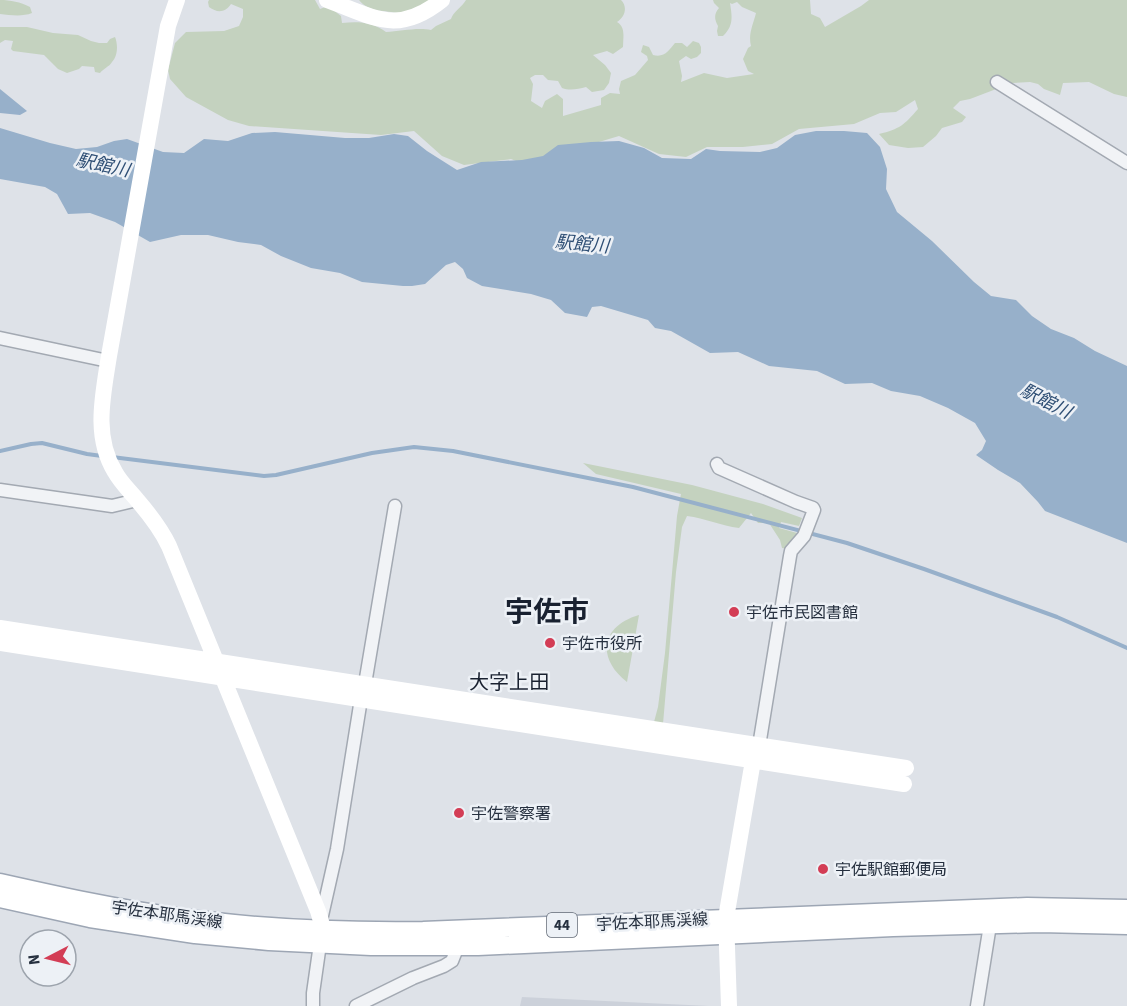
<svg xmlns="http://www.w3.org/2000/svg" width="1127" height="1006" font-family="'Source Sans 3','Noto Sans JP',sans-serif">
<style>
.built{fill:#ccd1da}
.green{fill:#c4d2bf}
.water{fill:#97b0ca}
.lines{fill:none;stroke-linecap:round;stroke-linejoin:round}
.stream{stroke:#97b0ca;stroke-width:4}
.street-casing{stroke:#a3a9b2;stroke-width:15}
.primary-casing{stroke:#9da6b4;stroke-width:21}
.street{stroke:#f1f3f6;stroke-width:12}
.secondary{stroke:#fff;stroke-width:16}
.primary{stroke:#fff;stroke-width:18}
.poi-dot{fill:#d33d55;stroke:#edf1f6;stroke-width:2}
.labels{text-anchor:middle;stroke-width:5;stroke-linejoin:round;paint-order:stroke}
.shield{fill:#edf1f6;stroke:#626a76;stroke-width:1.5}
.shield-label{font-size:15px;font-weight:bold;fill:#26303f}
.poi-label{font-size:16px;fill:#26303f;stroke:#edf1f6;text-anchor:start}
.street-label{font-size:16px;fill:#26303f;stroke:#edf1f6}
.water-label{font-size:18px;font-style:italic;fill:#2f4f75;stroke:#edf1f6}
.quarter-label{font-size:20px;fill:#192130;stroke:#edf1f6}
.town-label{font-size:28px;font-weight:bold;fill:#192130;stroke:#edf1f6}
</style>
<rect width="100%" height="100%" fill="#dee2e8"/>
<path class="built" d="M522,997l187,9h-189z"/>
<path class="green" d="M0,0c11,0 20,2 30,7l2,6c-10,4 -22,2 -32,1z
M209,0h106l5,9 8,-3 13,10 1,7c16,-2 31,-1 44,9 14,-1 33,-5 45,-2l5,-4 15,-7c2,-7 11,-12 15,-19h155c7,7 4,17 -4,22 9,5 6,16 6,25l-10,7 -6,-3 -14,4 12,10 6,8 -2,10 -5,7 -12,2 -6,-5c-8,2 -16,4 -24,1l-4,-7 -10,-1 -5,-5h-8l-5,3 3,6 -2,17 11,7 3,-7 12,-7 6,5v17l38,-11v-7l9,-5 10,1 -1,-5 2,-8 14,-6 13,-15 -1,-4 -6,-4 2,-7 6,2 4,8c12,3 16,-5 22,-12h7l5,4 6,-6 6,2 2,4v6l-4,4 -6,2 -5,-3 -7,5 3,15 -1,6 23,-9 23,5 27,-4 -6,-3 -5,-12 5,-11 3,-2c-3,-12 2,-21 5,-33l-14,-6 -5,-5 -5,2 -2,-1c2,13 4,23 -7,33h-5l-1,-5 1,-5c-4,-7 -4,-12 1,-18l-5,-5 -1,-3h97l1,14 9,4 5,9 36,-21 8,-6h258v97l-13,-3 -25,-12 -26,1 -3,12 -16,-6 -6,-5 -8,-2 -18,1 -42,16 -10,2 -7,7 13,9 -4,5 -20,6 -6,8 -13,11 -15,1 -19,-3 -10,-11c21,-5 25,-9 39,-25l-3,-9 -19,12 -16,1 -26,11 -55,5 -27,15 -29,3h-36l-21,10 -27,-3 -40,-18 -77,23 -21,4 -10,-4 -47,6 -22,-9 -28,-25 -33,4 -132,-9 -21,-6 -42,-23 -16,-18 -2,-9 7,-27 11,-11 38,-1 15,-5 4,-9v-8l-12,-5c-6,9 -14,9 -22,3l-1,-5z
M359,0h76l-35,14c-16,-5 -29,0 -41,-14z
M0,27h27l26,6 25,2 13,6 8,2h8l3,-4 5,-2c3,7 3,19 -3,25 -3,5 -8,6 -12,11l-5,-1 -1,-5 -12,-1 -3,3 -12,4 -9,-4 -14,-14 -31,-4 -2,-2 2,-8 -8,-1 -5,3z
M583,463l109,22 71,19 39,14 -3,8 -18,-4 -2,6 18,5 -10,16 -5,-1 -2,-8 -11,-17h-11l-7,-10 -12,15c-18,-2 -34,-10 -52,-12l-5,11 -6,45 -13,152 -9,-2 4,-15 7,-54 12,-137 4,-22 -85,-20z
M639,615l-12,67c-31,-24 -26,-56 12,-67z"/>
<path class="water" d="M0,89l27,22 -7,4 -20,-2z
M0,128l50,15 26,6 21,-2 17,-6 13,-2 36,13 21,1 20,-14 24,2 24,-8 23,-1 70,6h24l25,-4 14,2 19,15 30,19 24,-8 41,-2 21,-4 15,-11 33,-3 28,-1 25,7 18,10 29,1 15,-10 14,2 40,1 17,-4 18,-13 21,-4h28l23,2 13,14 7,22 -1,20 11,23 35,29 42,41 17,14 25,4 16,16 19,13 23,9 21,13 32,15v177l-82,-32 -7,-9 -18,-19 -22,-13 -22,-15 6,-5 4,-9 -11,-18 -27,-15 -28,-12 -29,-5 -19,-8 -27,1 -28,-13 -48,-5 -31,-14 -28,1 -39,-22 -16,-3 -7,-8 -47,-14 -9,1 -5,10 -22,-4 -14,-13 -20,-6 -49,-8 -15,-8 -4,-9 -8,-7 -9,3 -21,19 -13,2h-9l-41,-4 -22,-9 -29,-5 -30,-12 -20,-11 -23,-3 -30,-7h-27l-31,7 -35,-20 -25,-9 -22,1 -11,-20 -12,-7 -45,-8z"/>
<g class="lines">
<path class="stream" d="M0,451l31,-7 11,-1 45,11 15,2
M112,457l152,19 12,-1 96,-22 42,-6 39,4 180,36 214,56 77,26 133,48 70,31"/>
<g class="street-casing">
<path id="street" d="M997,82l130,81
M0,338l108,23
M717,464l2,4 77,34 17,6 1,2 -10,26 -13,15 -1,5 -31,190
M0,490l112,16 25,-6
M321,920l16,-71 24,-150 4,-15 30,-178
M313,1006v-13l7,-49
M356,1006l57,-28 31,-12 8,-5 6,-15
M977,1006l13,-81"/>
</g>
<g class="primary-casing">
<path id="primary" d="M0,883c58,13 116,26 176,34 81,12 164,15 247,14l604,-24 100,2
M0,898l90,20 105,16 74,7 102,5h107l415,-19 147,-4 87,2"/>
</g>
<use href="#street" class="street"/>
<path class="secondary" d="M177,0l-9,26 -59,330c-6,39 -16,80 6,116 6,11 15,19 23,29 12,14 23,28 31,45l149,365 3,10 -1,22
M327,0c47,17 70,36 115,0
M0,628l906,140
M0,643l904,141
M729,1006l-3,-88 29,-169"/>
<use href="#primary" class="primary"/>
</g>
<g class="poi-dot">
<circle cx="734" cy="612" r="6"/>
<circle cx="550" cy="643" r="6"/>
<circle cx="459" cy="813" r="6"/>
<circle cx="823" cy="869" r="6"/>
</g>
<g class="labels">
<rect class="shield" x="547" y="913" width="30" height="24" rx="4.5"/>
<g class="shield-label">
<text x="562" y="930">44</text>
</g>
<g class="poi-label">
<text x="746" y="618">宇佐市民図書館</text>
<text x="562" y="649">宇佐市役所</text>
<text x="471" y="819">宇佐警察署</text>
<text x="835" y="875">宇佐駅館郵便局</text>
</g>
<g class="street-label">
<text transform="translate(167 914) rotate(8)" y="6">宇佐本耶馬渓線</text>
<text transform="translate(652 921) rotate(-3)" y="6">宇佐本耶馬渓線</text>
</g>
<g class="water-label">
<text transform="translate(103 165) rotate(12)" y="6">駅館川</text>
<text transform="translate(582 244) rotate(5)" y="6">駅館川</text>
<text transform="translate(1046 401) rotate(27)" y="6">駅館川</text>
</g>
<g class="quarter-label">
<text x="509" y="689">大字上田</text>
</g>
<g class="town-label">
<text x="547" y="621">宇佐市</text>
</g>
</g>
<g transform="translate(48 958) rotate(263)"><circle r="28" fill="#edf1f6" stroke="#9da4ad" stroke-width="1.5"/>
<path d="M0-4.5L10 22L0 15L-10 22Z" fill="#d33d55"/>
<text y="-9" font-size="16" font-weight="bold" text-anchor="middle" fill="#26303f">N</text>
</g>
</svg>
